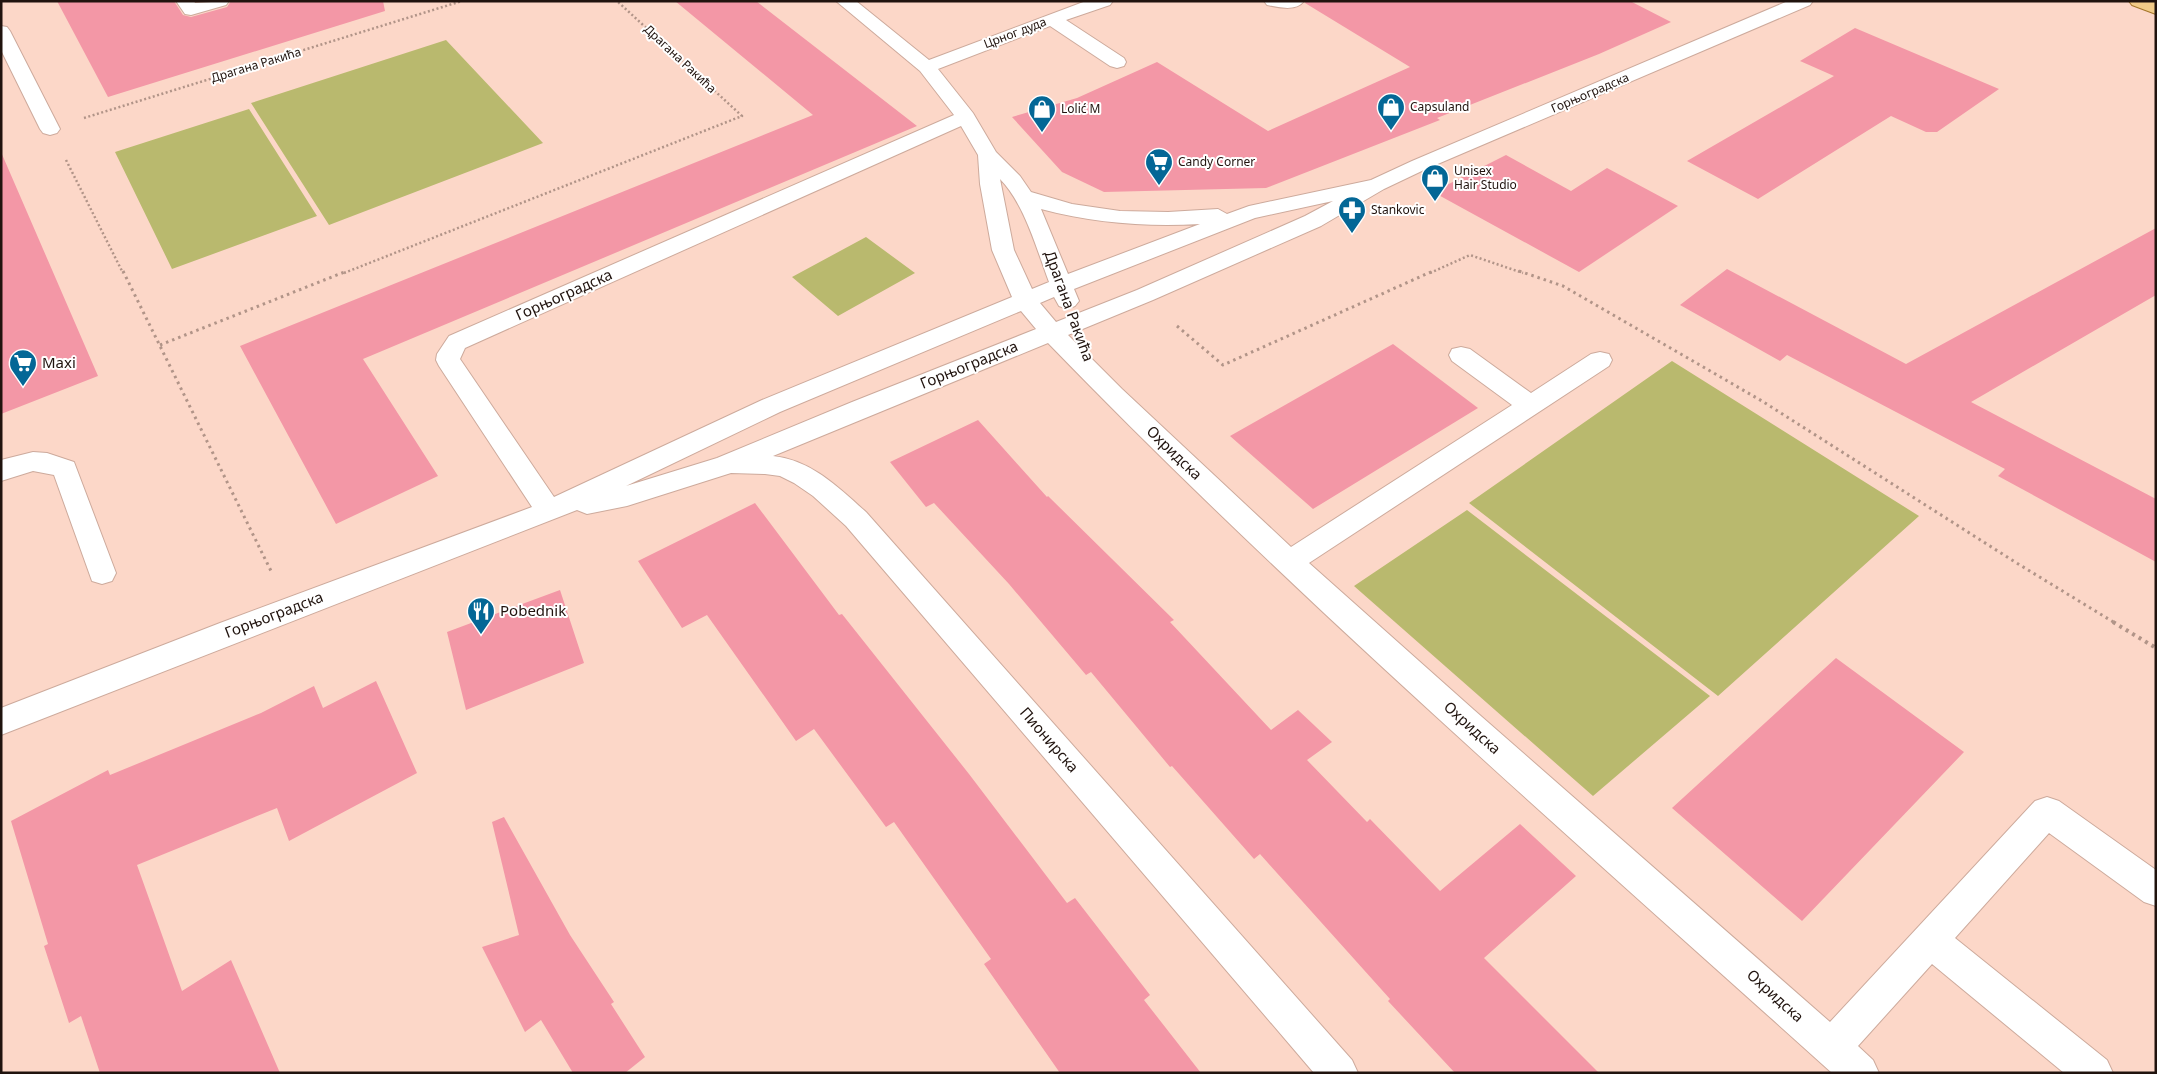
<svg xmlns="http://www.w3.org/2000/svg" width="2157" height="1074" font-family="'Noto Sans',sans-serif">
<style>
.green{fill:#b9b96e}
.building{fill:#f397a6}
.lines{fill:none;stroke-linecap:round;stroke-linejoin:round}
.minor-casing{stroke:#cdaa9c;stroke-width:2}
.major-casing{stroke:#a37429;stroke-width:2}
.path-far2{stroke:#b19488;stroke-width:2.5;stroke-dasharray:2 2.5;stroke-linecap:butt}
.path-far1{stroke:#b19488;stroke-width:3;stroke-dasharray:2.5 4;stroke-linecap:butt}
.path{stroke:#b19488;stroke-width:4;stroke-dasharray:3 4.5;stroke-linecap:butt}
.minor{fill:#fff;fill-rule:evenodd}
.major{fill:#f2cb88;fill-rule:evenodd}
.labels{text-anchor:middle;stroke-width:4;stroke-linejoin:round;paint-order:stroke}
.far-street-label{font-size:12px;fill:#20130e;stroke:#fff}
.far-poi-label{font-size:12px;fill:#20130e;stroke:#fff;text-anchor:start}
.street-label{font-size:15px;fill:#20130e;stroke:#fff}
.poi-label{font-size:15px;fill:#20130e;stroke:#fff;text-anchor:start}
</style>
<rect width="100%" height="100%" fill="#fcd7c8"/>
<path class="green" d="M446,40l97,103 -214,82 -78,-122z
M249,109l68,107 -145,53 -57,-117z
M866,237l49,36 -77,43 -46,-39z
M1672,361l247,155 -201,180 -249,-193z
M1467,510l243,186 -117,100 -239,-210z"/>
<path class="building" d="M57,1h117l9,14 8,2 36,-10 4,-6h152l2,10 -277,86z
M675,1h81l161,125 -554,233 75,117 -102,48 -96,-178 573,-231z
M1306,1h324l41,21 -72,32 -162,64 3,2 -174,68 -162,4 -42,-20 -50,-55 65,-19 80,-36 111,69 142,-64 -105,-64z
M1855,28l144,61 -62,43h-11l-35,-16 -133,83 -71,-38 147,-85 -34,-15z
M1,152l97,224 -97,38z
M1506,155l65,36 36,-23 71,38 -99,66 -146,-80z
M2156,228v67l-185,107 185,97v63l-158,-86 7,-7 -218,-114 -7,6 -100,-56 47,-36 179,95z
M1393,344l85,64 -165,101 -83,-73z
M978,420l69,77 1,-1 126,124 -4,2 101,108 27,-20 34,32 -25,18 60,62 3,-3 70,72 80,-67 56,52 -92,82 115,115h-144l-67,-72 2,-2 -130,-145 -6,5 -82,-93 -2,1 -79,-95 -5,3 -77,-91 -75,-81 -8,4 -36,-45z
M755,503l84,112 3,-1 127,160 98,129 8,-5 75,97 -6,5 57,73h-141l-76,-109 7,-5 -97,-137 -8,5 -72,-98 -18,12 -89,-126 -25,13 -44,-67z
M560,590l24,73 -118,47 -19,-78z
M1836,658l128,94 -162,169 -130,-113z
M376,681l41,92 -128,68 -12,-33 -140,57 45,126 49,-31 49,113h-180l-19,-57 -12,7 -25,-77 4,-2 -37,-123 97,-51 2,5 151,-62 53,-27 9,22z
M504,817l66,118 44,67 -3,2 34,53 -20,16h-52l-32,-53 -16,12 -43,-85 37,-12 -27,-113z"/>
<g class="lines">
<g class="minor-casing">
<path id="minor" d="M176,1h18l1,2 34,-2 -3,4 -35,10 -6,-1z
M836,1h20l73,59 157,-59h27l-3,4 -44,15 58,38 2,4 -2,4 -7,2 -7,-2 -60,-40 -112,43 35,44 23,39 24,24 11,16 41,12 48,7 48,1 50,-3 9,5 22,-8 122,-26 41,-19 376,-160h25l-3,4 -384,164 -42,20 -63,37 -168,74 -85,35 54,54 169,158 221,-142 -60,-44 -3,-6 3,-6 9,-2 9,2 61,44 60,-39 9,-2 9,2 3,6 -3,6 -300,197 165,147 356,312 205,-221 12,-4 12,4 97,69v36l-12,-4 -95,-69 -94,105 152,122 6,13h-49l-132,-109 -74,82 15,14 6,13h-47c-265,-239 -536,-474 -784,-730l-275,113c38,4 65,31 93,56l486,548 6,13h-44l-468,-547 -33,-30 -19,-13 -14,-7 -15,-2 -34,-1 -104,33 -40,8 -10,-4 -576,225v-27l219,-85 312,-116 -93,-141 -3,-6 1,-6 12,-18 505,-221 -34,-44zM961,126l17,29 2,29 12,66 20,47 -250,103 -208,97 -94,-138 5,-11zM1000,179c24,24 37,71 49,103l-17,7 -18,-39zM1333,201l-28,15 -168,74 -81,32 -16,-19 14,-6 5,9 8,3 8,-3 4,-5 -5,-12 181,-71zM1041,209c53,14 105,18 159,15l-132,50zM1021,311l15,18 -184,73 -135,56 -91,28 154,-74z
M1264,1h40c-8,11 -26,6 -37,4z
M1,26l6,1 3,4 50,98 -3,4 -7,2 -7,-2 -3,-4 -39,-79z
M33,452l14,1 27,9 42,111 -4,8 -10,3 -10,-3 -38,-106 -21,-4 -32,10v-21z"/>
</g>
<g class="major-casing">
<path id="major" d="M2129,1l27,1v12l-24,-9z"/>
</g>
<path class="path-far2" d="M84,118l378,-117
M66,160l57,113
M344,273l398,-157 -125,-115
M1430,273l40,-18 53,18"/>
<path class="path-far1" d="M123,271l149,302
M1519,271l44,15 199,115 253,161 100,61
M1177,326l46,39 210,-94
M160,345l187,-74"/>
<path class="path" d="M2113,622l43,26"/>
<use href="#minor" class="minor"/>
<use href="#major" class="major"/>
</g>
<defs>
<g id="shop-pin" transform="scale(1.4375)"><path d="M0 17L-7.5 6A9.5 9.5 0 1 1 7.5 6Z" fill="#046796" stroke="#fff"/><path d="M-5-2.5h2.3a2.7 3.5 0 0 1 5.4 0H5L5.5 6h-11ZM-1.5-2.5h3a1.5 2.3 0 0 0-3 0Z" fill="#fff"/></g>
<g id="supermarket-pin" transform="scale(1.4375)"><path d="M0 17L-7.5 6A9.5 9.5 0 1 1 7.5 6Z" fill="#046796" stroke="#fff"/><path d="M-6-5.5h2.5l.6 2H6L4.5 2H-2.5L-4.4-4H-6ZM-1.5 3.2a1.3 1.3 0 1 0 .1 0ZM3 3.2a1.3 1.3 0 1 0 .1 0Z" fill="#fff"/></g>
<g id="pharmacy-pin" transform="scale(1.4375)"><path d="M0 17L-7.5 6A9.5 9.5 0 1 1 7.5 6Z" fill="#046796" stroke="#fff"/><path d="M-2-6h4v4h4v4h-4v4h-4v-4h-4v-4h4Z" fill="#fff"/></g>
<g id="restaurant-pin" transform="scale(1.4375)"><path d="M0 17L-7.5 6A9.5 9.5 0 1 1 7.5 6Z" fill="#046796" stroke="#fff"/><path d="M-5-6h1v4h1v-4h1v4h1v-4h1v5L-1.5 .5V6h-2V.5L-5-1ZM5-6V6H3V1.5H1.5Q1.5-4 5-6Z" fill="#fff"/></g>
</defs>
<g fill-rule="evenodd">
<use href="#shop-pin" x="1391" y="107"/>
<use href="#shop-pin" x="1042" y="109"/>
<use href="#supermarket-pin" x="1159" y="162"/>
<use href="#shop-pin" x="1435" y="178"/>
<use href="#pharmacy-pin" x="1352" y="210"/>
<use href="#supermarket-pin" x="23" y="363"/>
<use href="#restaurant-pin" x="481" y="611"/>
</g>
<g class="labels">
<g class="far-street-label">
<text transform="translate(1015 33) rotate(-21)" y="4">Црног дуда</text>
<text transform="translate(680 59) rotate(43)" y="4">Драгана Ракића</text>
<text transform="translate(256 65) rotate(-17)" y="4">Драгана Ракића</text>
<text transform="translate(1590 93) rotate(-23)" y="4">Горњоградска</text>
</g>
<g class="far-poi-label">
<text x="1410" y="111">Capsuland</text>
<text x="1061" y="113">Lolić M</text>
<text x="1178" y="166">Candy Corner</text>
<text x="1454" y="175">Unisex<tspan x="1454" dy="14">Hair Studio</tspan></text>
<text x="1371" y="214">Stankovic</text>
</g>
<g class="street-label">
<text transform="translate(564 295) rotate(-24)" y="5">Горњоградска</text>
<text transform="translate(1069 306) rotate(70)" y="5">Драгана Ракића</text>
<text transform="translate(969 365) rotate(-22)" y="5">Горњоградска</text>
<text transform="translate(1174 453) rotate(44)" y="5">Охридска</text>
<text transform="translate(274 615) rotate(-21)" y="5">Горњоградска</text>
<text transform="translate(1472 728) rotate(42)" y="5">Охридска</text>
<text transform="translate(1049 740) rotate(49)" y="5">Пионирска</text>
<text transform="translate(1775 996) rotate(42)" y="5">Охридска</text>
</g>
<g class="poi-label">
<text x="42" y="368">Maxi</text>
<text x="500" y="616">Pobednik</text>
</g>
</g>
<rect width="2157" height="1074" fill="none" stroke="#20130e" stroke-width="5"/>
</svg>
